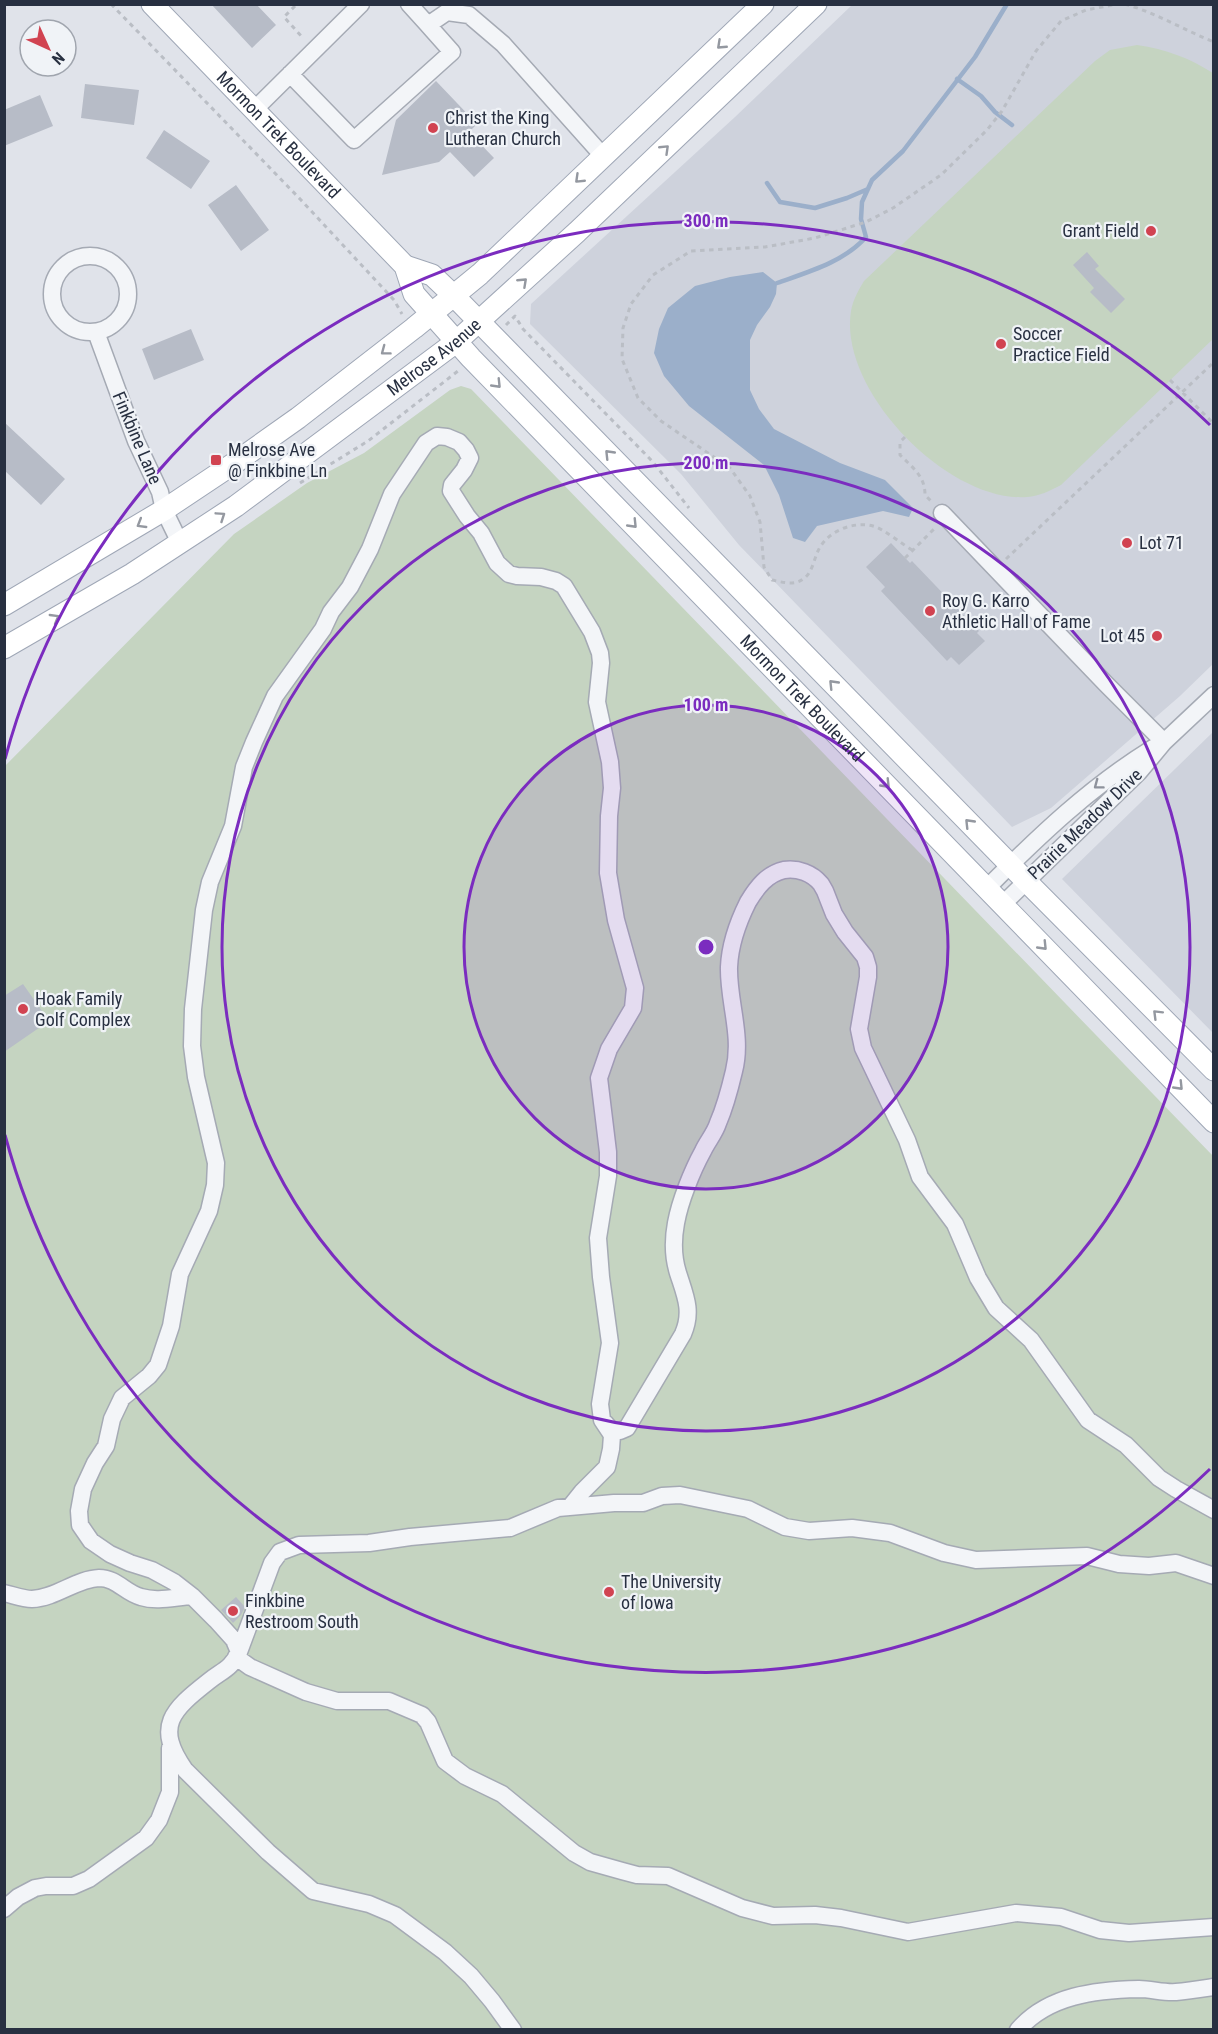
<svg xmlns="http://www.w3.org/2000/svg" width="1218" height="2034" font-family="'Roboto Condensed',sans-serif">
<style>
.built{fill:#ced2dc}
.green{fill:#c5d4c1}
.water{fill:#9bafca}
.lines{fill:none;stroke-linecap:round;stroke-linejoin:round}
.stream{stroke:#9bafca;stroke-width:4.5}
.building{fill:#b7bcc7}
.minor-casing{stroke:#a5aab4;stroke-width:19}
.major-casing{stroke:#9fa7b6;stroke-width:23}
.path{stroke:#babec5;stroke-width:3;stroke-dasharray:4.5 4.5;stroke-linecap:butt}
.minor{stroke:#f3f5f8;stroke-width:16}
.major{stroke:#fff;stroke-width:21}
.oneway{stroke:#9498a0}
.oneway2{stroke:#8e929c}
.ring{fill:none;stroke:#7b2cbf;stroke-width:3}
.poi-dot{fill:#d14351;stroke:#f0f3f7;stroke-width:2}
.labels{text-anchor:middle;stroke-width:4.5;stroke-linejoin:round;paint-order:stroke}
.poi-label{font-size:18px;fill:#283041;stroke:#f0f3f7;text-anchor:start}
.street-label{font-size:18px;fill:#283041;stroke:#f0f3f7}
.centre{fill:#7b2cbf;stroke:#f0f3f7;stroke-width:3}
.ring-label{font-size:18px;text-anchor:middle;font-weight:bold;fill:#7b2cbf;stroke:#f0f3f7;stroke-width:4.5;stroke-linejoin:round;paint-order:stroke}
</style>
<rect width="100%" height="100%" fill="#e0e3ea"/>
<path class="built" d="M852,5h361v659l-33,32 -129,112 -39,19 -273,-282 -58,-71 -151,-150 1,-20 204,-187z
M1213,732v301l-151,-154z"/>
<path class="green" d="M1137,45c29,4 52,13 76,28v266l-152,146c-12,6 -21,11 -34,12 -79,6 -189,-107 -176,-186 2,-11 7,-20 13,-30l231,-220 15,-11z
M461,386l10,3 742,767v873l-1208,1v-1264l229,-232 73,-51 57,-30 86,-63z"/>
<path class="water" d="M763,272l14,11 -1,11 -6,13 -13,18 -7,15v50l9,19 15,20 66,34 45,17 28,28 -4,9 -26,-6 -66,15 -12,16 -12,-4 -14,-43 -15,-30 -75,-59 -25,-30 -10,-23 5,-24 9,-21 27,-22 35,-9z"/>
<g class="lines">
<path class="stream" d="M957,79l24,17 14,16 17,13
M767,183l13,19 35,6 32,-10 21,-9
M777,283c31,-11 67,-21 89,-46l-5,-18 1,-17 10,-22 31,-29 72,-94 32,-53"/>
</g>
<path class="building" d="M211,4h45l20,21 -24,23z
M436,81l41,43 -8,8 25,26 -20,19 -24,-25 -11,10 -57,13 14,-55z
M85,84l54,6 -5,35 -53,-7z
M40,95l13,31 -49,20v-36z
M164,130l46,31 -19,28 -45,-31z
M236,185l33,45 -28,21 -33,-46z
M1087,252l12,14 -4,3 30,30 -14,14 -21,-21 4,-4 -21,-23z
M191,329l13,31 -50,20 -12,-31z
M4,422l61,57 -24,26 -37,-35z
M891,543l19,20 2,-2 67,70 -2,2 8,8 -26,24 -8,-8 -4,4 -66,-70 4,-4 -19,-20z
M23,984l26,37 -45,31v-56z
M236,1597l9,10 -4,8 -8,8 -12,-13z"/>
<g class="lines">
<g class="minor-casing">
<path id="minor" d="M409,4l19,21 19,-13 22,3 34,29 100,112
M290,74l64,66 98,-88 -24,-27
M254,110l107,-106
M52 294a38 38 0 1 1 76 0a38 38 0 1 1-76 0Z
M96,332l40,109 24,51 4,18 16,33
M942,513l164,171 58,58
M987,888c52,-52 103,-101 166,-140
M1003,904l136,-132 25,-30 50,-47
M605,1423l6,7 9,1 7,-3 56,-94c10,-23 2,-39 -5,-61 -5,-16 -5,-34 -2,-50 4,-22 16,-52 27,-72 4,-9 12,-18 15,-28 7,-16 12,-35 16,-52 9,-35 -6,-70 -5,-104 1,-23 9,-45 19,-65 9,-15 19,-28 36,-32 14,-2 28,3 37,14l4,7 9,23 11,18 20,25 3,10v10l-9,52 4,19 44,92 13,37 35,47 23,54 18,30 35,32 57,80 38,25 33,33 17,11 38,21
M4,1593c9,2 19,6 28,6 24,-1 44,-20 67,-21 18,0 26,15 42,19 16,5 34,0 51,-1
M239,1652l33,-89 8,-11 19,-7 70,-2 41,-6 100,-9 48,-20 56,-5h29l19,-7 18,-1 68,14 37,18 24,4 43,-3 38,5 54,20 32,7 111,-4 32,8 30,2 27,-3 38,13
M236,1657l14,10 56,25 31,9h52l33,14 6,7 17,39 20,15 37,18 72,59 16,9 32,9 15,4 31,1 74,32 31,8 42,-1 26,3 67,14 108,-19 45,4 39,13 29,3 85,-6
M4,1909l14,-12 17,-9 11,-2h27l16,-7 57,-41 13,-18 11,-28v-44
M513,2030l-21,-29 -21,-25 -26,-24 -50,-37 -26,-11 -56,-13 -45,-39 -83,-82c-31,-44 -13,-60 24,-89 14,-11 22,-12 30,-29l-5,-12 -18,-20 -24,-24 -18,-14 -22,-12 -22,-7 -20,-9 -19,-13 -11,-16 -1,-14 4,-22 12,-26 11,-17 6,-27 10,-21 27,-22 9,-11 13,-39 9,-52 29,-63 6,-26 1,-22 -20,-86 -4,-31 1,-37 11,-99 6,-28 23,-56 11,-59 10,-25 21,-46 48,-67 8,-17 19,-25 20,-38 22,-55 34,-51 11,-7 10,1 12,5 7,8 4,8 -6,12 -12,15 -1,6 16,25 14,17 16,30 12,11 8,2 24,1 15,4 8,5 28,46 8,21 1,10 -4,39 13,60 2,26 -3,28 -1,57 8,47 19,68 -2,20 -24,41 -10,29 9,74v24l-10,62 3,39 9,66 -10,61 2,16 10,15 -1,14 -4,18 -25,25 -12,15
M1018,2030c30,-35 78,-40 121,-41 12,0 25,4 37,3 13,-1 25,-3 38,-5"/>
</g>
<g class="major-casing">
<g id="major">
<path id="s1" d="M152,4l253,262 9,28 57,64 743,764"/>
<path d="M405,266l27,9 22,21 572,585 188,189"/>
<path d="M4,605l160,-95 72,-48 62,-44 116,-90 66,-54 283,-270"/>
<path id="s2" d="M4,648l128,-74 104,-68 220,-164 121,-110 239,-228"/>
</g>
</g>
<path class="path" d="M111,4l190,196 93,100 8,14
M1125,4c31,9 59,26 89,38
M295,6l-11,11 19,21
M506,325l9,-9 8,13 130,133 36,46
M1170,380l44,44
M905,437l-5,5v13c13,13 25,21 25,40l8,8
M300,483l68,-42 90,-70
M912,550c-10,-6 -28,-21 -39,-24 -20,-5 -46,5 -55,25 -4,8 -6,23 -15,28 -9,7 -21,3 -31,1l-8,-13 -4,-45 -10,-26 -20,-28 -69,-47 -23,-23 -16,-39 1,-31 8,-24 22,-29 38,-24 74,-4 50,-9 51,-16 27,-14 48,-33 46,-45 15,-19 34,-60 25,-30 25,-11 32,-6
M905,558l29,-29
M1006,559l208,-197"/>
<use href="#minor" class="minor"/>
<use href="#major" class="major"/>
</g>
<defs><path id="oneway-chevron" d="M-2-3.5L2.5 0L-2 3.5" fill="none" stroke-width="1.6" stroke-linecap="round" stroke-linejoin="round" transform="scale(1.5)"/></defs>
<g class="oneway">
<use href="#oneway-chevron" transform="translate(721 45) rotate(137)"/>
<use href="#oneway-chevron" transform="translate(665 149) rotate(-44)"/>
<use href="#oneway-chevron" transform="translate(579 179) rotate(136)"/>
<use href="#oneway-chevron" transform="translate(523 282) rotate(-43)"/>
<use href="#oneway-chevron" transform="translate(385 351) rotate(143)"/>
<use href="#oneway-chevron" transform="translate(497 384) rotate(46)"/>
<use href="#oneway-chevron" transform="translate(609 454) rotate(-134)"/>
<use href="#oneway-chevron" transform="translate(221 516) rotate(-34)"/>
<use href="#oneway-chevron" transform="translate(141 524) rotate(149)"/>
<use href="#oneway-chevron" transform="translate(633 524) rotate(46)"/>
<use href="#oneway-chevron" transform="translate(55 618) rotate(-30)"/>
<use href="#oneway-chevron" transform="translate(833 684) rotate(-134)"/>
<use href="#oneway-chevron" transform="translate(886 784) rotate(46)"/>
<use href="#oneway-chevron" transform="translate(969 823) rotate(-134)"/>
<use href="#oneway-chevron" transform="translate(1043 946) rotate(46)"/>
<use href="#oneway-chevron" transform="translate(1157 1014) rotate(-135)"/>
<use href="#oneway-chevron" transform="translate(1179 1086) rotate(46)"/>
</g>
<use class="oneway2" href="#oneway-chevron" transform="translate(1098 785) rotate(143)"/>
<circle cx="706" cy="947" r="242" fill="#7b2cbf" fill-opacity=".12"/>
<g class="ring">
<circle cx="706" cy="947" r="242"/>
<circle cx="706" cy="947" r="484"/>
<path d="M1210 1469A726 726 0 0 1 5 1135M5 759A726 726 0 0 1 1210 425"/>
</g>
<g class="poi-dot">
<circle cx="433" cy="128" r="6"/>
<circle cx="1151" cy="231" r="6"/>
<circle cx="1001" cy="344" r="6"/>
<rect x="210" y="454" width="12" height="12" rx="3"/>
<circle cx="1127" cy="543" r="6"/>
<circle cx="930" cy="611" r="6"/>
<circle cx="1157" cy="636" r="6"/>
<circle cx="23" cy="1009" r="6"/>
<circle cx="609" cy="1592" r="6"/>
<circle cx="233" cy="1611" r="6"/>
</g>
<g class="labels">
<g class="poi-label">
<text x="445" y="124">Christ the King<tspan x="445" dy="21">Lutheran Church</tspan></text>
<text x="1139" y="237" text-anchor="end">Grant Field</text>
<text x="1013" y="340">Soccer<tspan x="1013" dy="21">Practice Field</tspan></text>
<text x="228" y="456">Melrose Ave<tspan x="228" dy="21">@ Finkbine Ln</tspan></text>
<text x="1139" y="549">Lot 71</text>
<text x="942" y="607">Roy G. Karro<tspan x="942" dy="21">Athletic Hall of Fame</tspan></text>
<text x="1145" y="642" text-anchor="end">Lot 45</text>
<text x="35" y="1005">Hoak Family<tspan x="35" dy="21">Golf Complex</tspan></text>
<text x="621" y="1588">The University<tspan x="621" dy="21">of Iowa</tspan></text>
<text x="245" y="1607">Finkbine<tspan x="245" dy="21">Restroom South</tspan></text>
</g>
<g class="street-label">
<text dy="6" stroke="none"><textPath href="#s1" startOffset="182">Mormon Trek Boulevard</textPath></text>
<text dy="6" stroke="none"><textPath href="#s2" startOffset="520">Melrose Avenue</textPath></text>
<text transform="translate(137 438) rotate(67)" y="6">Finkbine Lane</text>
<text dy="6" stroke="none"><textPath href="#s1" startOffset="954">Mormon Trek Boulevard</textPath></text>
<text transform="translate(1085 824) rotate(-44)" y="6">Prairie Meadow Drive</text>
</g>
</g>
<circle cx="706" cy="947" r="9" class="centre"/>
<g class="ring-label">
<text x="706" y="227">300 m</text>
<text x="706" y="469">200 m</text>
<text x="706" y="711">100 m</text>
</g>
<rect width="1218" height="2034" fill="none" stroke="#283041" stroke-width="12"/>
<g transform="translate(48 48) rotate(135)"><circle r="28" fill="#f0f3f7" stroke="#a0a5ae" stroke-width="1.5"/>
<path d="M0-4.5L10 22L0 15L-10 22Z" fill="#d14351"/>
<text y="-9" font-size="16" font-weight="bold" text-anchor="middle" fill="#283041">N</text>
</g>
</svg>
